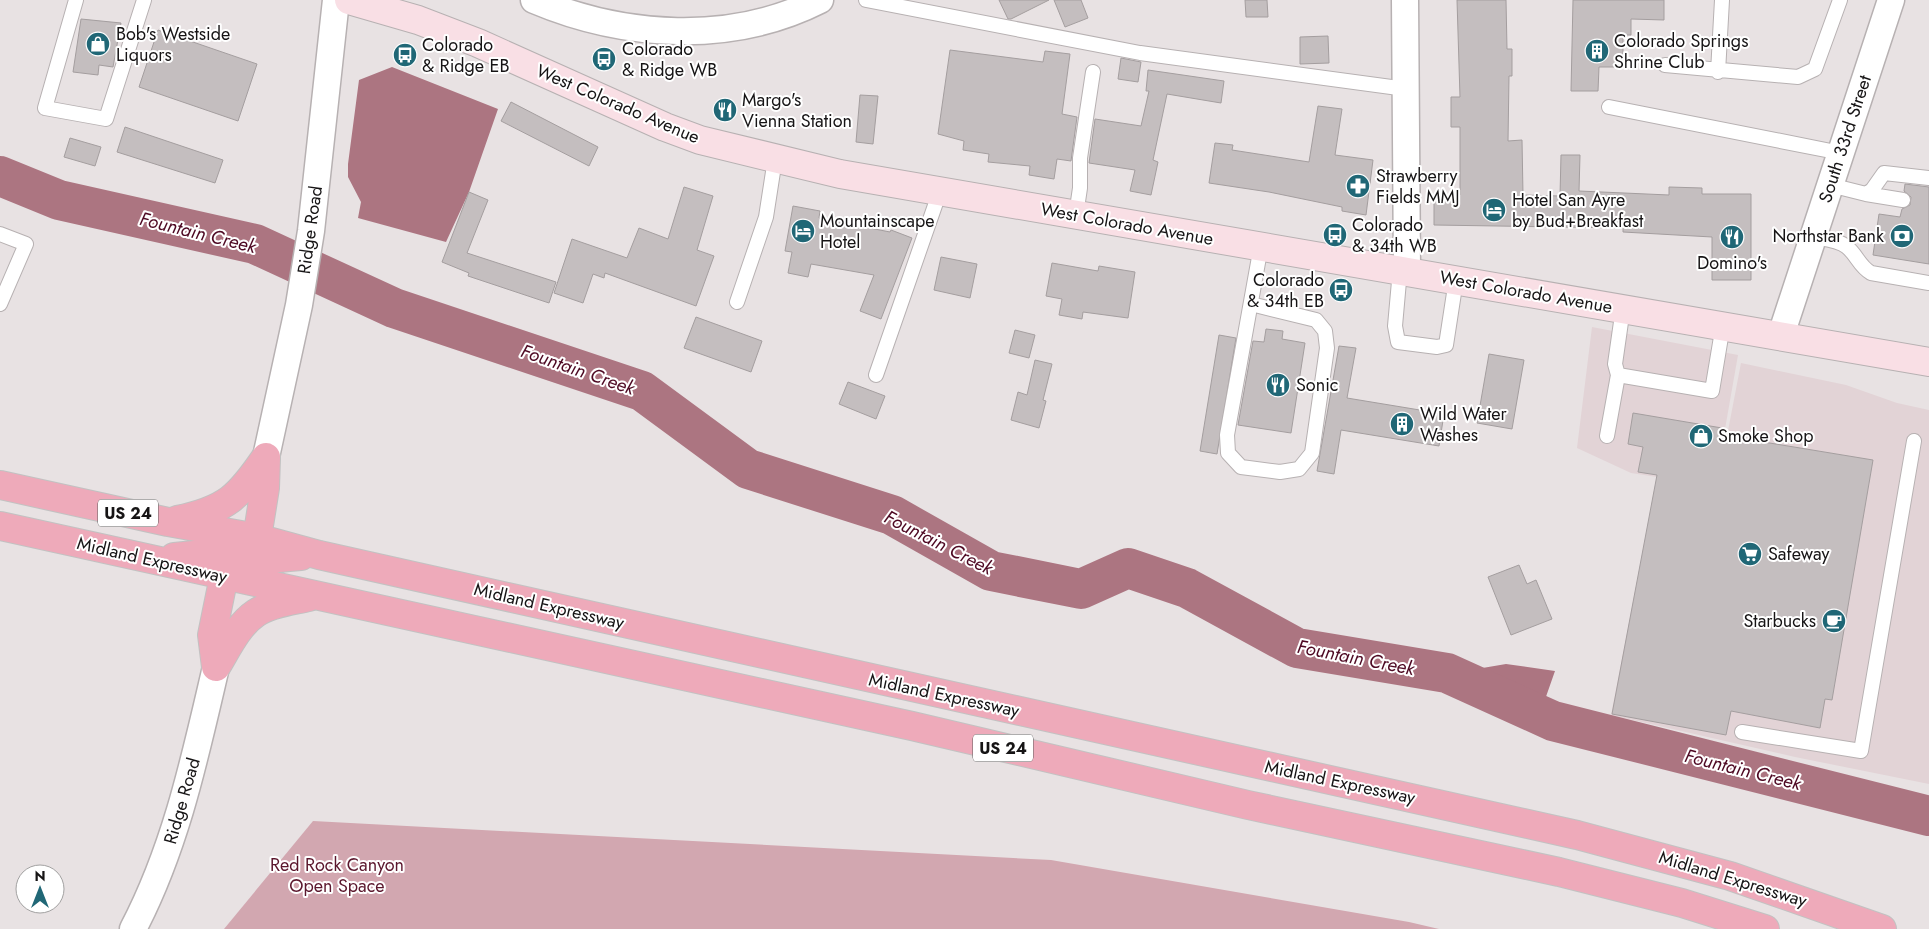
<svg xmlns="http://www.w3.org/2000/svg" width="1929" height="929" font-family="Jost,sans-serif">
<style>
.built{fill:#e2d3d6}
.green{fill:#d2a7b0}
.water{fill:#ac7581}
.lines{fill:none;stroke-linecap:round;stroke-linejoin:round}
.river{stroke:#ac7581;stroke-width:40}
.building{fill:#c4bebf;stroke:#a49e9f}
.service-casing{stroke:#b7b1b2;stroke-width:16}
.minor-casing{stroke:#b7b1b2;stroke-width:29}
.secondary-casing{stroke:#b7b1b2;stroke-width:30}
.trunk-casing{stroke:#c2c2c2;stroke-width:30}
.service{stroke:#fff;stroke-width:14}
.minor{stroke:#fff;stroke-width:26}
.secondary{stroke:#f9dfe5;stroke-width:28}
.trunk{stroke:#eeaaba;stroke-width:28}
.labels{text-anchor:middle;stroke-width:4;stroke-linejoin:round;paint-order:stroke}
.shield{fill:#fff;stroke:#5c5a5b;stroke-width:1}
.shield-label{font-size:16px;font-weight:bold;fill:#161415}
.poi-label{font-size:18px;fill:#161415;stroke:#fff;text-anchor:start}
.street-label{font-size:18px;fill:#161415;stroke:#fff}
.park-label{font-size:18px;fill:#5b172d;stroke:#fff}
.water-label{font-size:19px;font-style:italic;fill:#4e0923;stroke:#fff}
</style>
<rect width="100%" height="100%" fill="#e8e2e3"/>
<path class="built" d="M1592,327l146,28 -23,131 -84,-13 -54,-25z
M1741,363l105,22 51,18 32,7v374l-134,-27 -184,-42 46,-237 60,10z"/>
<path class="green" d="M313,821l738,39 358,62 30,7h-1215z"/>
<path class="water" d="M392,67l106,42 -29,83 -23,50 -88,-24 3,-16 -13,-25v-13l11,-84z
M1506,664l49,7 -20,57 -47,-17 -33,-25 4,-14z"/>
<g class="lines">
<path class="river" d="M0,176l59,24 196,44 139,64 248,83 106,78 144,46 99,56 90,18 47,-21 59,20 110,60 150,25 106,48 376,95"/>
</g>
<path class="building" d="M999,0h50l-38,19h-3z
M1054,0h27l7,18 -23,9z
M1245,0h22l1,17h-22z
M1457,0h49l1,49h5v27h-3l-1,65 14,-1 1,55 37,1 1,-41h19l-1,36 90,4v-8l33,1v6h49v86h-39v-43l-89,-5v-4l-189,-3v-30h26v-68h-9v-30h9z
M1573,0h91v20l-33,-1v16h-8v32h-24l-1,24h-27z
M81,19l40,4 -8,44 -14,-2 -1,10 -25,-3z
M158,30l99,34 -19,57 -99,-34z
M1328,36l1,27 -29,1v-27z
M950,50l93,12 2,-11 25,3 -8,60 15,3 -6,44 -14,-2 -3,20 -25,-4 1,-9 -42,-4 1,-8 -26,-4 1,-9 -26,-7z
M1121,58l20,4 -3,20 -20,-3z
M1148,70l76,11 -3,22 -54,-9 -14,66 5,2 -7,33 -21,-4 5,-21 -46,-7 6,-44 46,7 8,-35h-3z
M860,95l18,1 -5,48 -17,-2z
M511,102l87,45 -9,19 -88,-45z
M1318,106l24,3 -7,46 38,5 -7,55 -24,-4v-4l-73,-15 -60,-9 6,-40 18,2 -1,5 77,12z
M125,127l98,33 -8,23 -98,-31z
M70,138l31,9 -6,19 -31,-9z
M1905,184l24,3v77l-56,-9 6,-41 21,3 2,-8 8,-4 1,-8 -7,-6z
M684,187l29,9 -16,54 17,6 -18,50 -91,-33 -1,5 -11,-4 -10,29 -29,-10 18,-54 55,19 12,-30 29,11z
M469,192l19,8 -21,53 89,29 -7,21 -81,-27 1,-3 -27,-11z
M793,206l27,5 -1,7 71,14 1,-2 21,8 -31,81 -21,-8 14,-36 -63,-11 -3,13 -20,-4 4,-21 -7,-1z
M941,257l36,7 -7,34 -36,-8z
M1052,263l46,8 1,-5 36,6 -7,46 -45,-6 -1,7 -23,-4 3,-16 -16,-3z
M696,317l66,24 -11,31 -67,-24z
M1266,329l17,2 -1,8 23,4 -14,90 -53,-8 15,-84 11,1z
M1015,330l20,5 -6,23 -20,-5z
M1219,335l17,3 -19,116 -17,-3z
M1339,346l17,2 -9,50 97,16 -5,32 -98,-16 -7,44 -17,-3z
M1489,354l35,6 -12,69 -35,-6z
M1035,360l17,4 -9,36 3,1 -7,27 -28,-8 7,-28 9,3z
M848,382l37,14 -9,23 -37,-15z
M1633,413l89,15 -1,7 152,25 -41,240 -7,-1 -5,29 -89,-17 -5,24 -114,-21 45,-239 -19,-3 5,-25 -15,-3z
M1519,565l8,19 9,-4 16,39 -41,16 -23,-58z"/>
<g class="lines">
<g class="service-casing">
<path id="service" d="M76,0l-31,108 61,11 38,-119
M866,0l274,53 266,36
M1665,65l133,12 17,-8 25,-69
M1718,72l4,-72
M1609,107l232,46
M1830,185l36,9 6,-4 12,-17 45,5
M1866,194l37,6
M1076,215l4,-27v-30l13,-86
M0,234l26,10 -26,60
M1813,237c11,2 26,3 34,10 10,8 12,19 24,26l58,10
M1400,270l-5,56 3,16 39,5 9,-2 10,-65
M737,302l29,-85 9,-58
M1251,304l65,16 9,11 2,17 -15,105 -13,16 -19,3 -39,-5 -13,-14 -1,-18 34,-189
M876,375l64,-184
M1618,375l-3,-11 8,-56
M1607,436l11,-61 94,16 11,-66
M1742,732l119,19 53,-310"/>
</g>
<g class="minor-casing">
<path id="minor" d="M534,0c90,38 197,45 286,0
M1405,0l2,271
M1781,335l110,-335
M266,457l33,-152 12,-74 25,-231
M133,929c43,-82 62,-172 83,-262"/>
</g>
<g class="secondary-casing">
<path id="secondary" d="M349,0l69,20 60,23 187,84 35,13 140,34 1089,188"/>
</g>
<g class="trunk-casing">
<path id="trunk" d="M0,485l168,37 89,16 62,17 1258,280 153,41 152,53
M177,520c49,-10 62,-23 89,-63
M0,526l912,200 336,79 311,67 123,31 83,26
M257,538l8,-50 1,-30
M174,557c30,-2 54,-7 82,-18
M216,667l-4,-32 12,-59c24,-15 49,-18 77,-20
M216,667c11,-18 22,-42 40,-54 15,-10 36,-12 53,-16"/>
</g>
<use href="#service" class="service"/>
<use href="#minor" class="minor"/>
<use href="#secondary" class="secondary"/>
<use href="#trunk" class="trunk"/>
</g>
<defs>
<g id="shop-disc" transform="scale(1.25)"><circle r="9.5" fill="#206776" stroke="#fff"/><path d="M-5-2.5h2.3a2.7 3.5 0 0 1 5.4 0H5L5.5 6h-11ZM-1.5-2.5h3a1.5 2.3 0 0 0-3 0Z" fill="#fff"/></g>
<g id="building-disc" transform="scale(1.25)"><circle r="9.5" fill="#206776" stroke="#fff"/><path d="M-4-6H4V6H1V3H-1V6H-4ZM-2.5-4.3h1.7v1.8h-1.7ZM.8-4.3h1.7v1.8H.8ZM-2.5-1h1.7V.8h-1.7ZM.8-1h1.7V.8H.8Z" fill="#fff"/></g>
<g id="bus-disc" transform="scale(1.25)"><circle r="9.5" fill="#206776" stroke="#fff"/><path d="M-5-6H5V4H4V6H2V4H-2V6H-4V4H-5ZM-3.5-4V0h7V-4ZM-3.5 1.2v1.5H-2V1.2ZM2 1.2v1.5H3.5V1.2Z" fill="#fff"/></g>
<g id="restaurant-disc" transform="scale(1.25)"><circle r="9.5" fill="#206776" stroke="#fff"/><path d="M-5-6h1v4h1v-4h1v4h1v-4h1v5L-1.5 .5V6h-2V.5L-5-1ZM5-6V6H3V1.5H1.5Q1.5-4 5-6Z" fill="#fff"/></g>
<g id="pharmacy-disc" transform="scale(1.25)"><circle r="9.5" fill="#206776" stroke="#fff"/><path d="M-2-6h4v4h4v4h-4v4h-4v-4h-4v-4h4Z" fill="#fff"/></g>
<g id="hotel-disc" transform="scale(1.25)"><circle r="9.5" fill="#206776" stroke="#fff"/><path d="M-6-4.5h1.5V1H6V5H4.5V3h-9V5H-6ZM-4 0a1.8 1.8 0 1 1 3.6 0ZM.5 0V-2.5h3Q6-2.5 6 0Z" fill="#fff"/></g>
<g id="bank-disc" transform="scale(1.25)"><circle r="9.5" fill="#206776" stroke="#fff"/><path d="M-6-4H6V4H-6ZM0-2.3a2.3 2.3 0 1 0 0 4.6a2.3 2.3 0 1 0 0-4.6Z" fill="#fff"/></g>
<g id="supermarket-disc" transform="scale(1.25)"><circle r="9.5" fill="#206776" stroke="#fff"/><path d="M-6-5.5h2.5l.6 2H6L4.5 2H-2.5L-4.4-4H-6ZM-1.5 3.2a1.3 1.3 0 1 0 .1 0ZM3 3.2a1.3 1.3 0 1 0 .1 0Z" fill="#fff"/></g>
<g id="cafe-disc" transform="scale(1.25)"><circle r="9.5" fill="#206776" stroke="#fff"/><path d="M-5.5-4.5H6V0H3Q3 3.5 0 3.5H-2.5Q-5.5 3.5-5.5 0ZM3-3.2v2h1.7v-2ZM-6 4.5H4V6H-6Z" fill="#fff"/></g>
</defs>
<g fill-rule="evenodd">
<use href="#shop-disc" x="98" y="44"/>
<use href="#building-disc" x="1597" y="51"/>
<use href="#bus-disc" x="405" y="55"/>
<use href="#bus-disc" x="604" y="59"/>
<use href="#restaurant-disc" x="725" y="110"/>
<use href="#pharmacy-disc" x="1358" y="186"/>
<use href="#hotel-disc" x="1494" y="210"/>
<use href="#hotel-disc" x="803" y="231"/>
<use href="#bus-disc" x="1335" y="235"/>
<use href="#bank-disc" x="1902" y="236"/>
<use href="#restaurant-disc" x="1732" y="237"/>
<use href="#bus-disc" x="1341" y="290"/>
<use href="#restaurant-disc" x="1278" y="385"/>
<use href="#building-disc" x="1402" y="424"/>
<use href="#shop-disc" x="1701" y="436"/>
<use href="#supermarket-disc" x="1750" y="554"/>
<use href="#cafe-disc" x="1834" y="621"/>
</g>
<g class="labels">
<g class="shield">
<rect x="98" y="499.5" width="60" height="27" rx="4"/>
<rect x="973" y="734.5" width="60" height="27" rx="4"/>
</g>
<g class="shield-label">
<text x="128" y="519">US 24</text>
<text x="1003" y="754">US 24</text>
</g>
<g class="poi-label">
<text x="116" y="40">Bob's Westside<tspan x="116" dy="21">Liquors</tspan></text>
<text x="1614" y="47">Colorado Springs<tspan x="1614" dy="21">Shrine Club</tspan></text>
<text x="422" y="51">Colorado<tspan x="422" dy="21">&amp; Ridge EB</tspan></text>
<text x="622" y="55">Colorado<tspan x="622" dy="21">&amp; Ridge WB</tspan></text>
<text x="742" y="106">Margo's<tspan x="742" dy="21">Vienna Station</tspan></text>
<text x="1376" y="182">Strawberry<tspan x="1376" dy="21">Fields MMJ</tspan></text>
<text x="1512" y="206">Hotel San Ayre<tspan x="1512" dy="21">by Bud+Breakfast</tspan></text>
<text x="820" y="227">Mountainscape<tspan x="820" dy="21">Hotel</tspan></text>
<text x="1352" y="231">Colorado<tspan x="1352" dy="21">&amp; 34th WB</tspan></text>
<text x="1884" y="242" text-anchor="end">Northstar Bank</text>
<text x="1732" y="269" text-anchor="middle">Domino's</text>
<text x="1324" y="286" text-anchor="end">Colorado<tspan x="1324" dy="21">&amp; 34th EB</tspan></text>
<text x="1296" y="391">Sonic</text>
<text x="1420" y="420">Wild Water<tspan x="1420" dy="21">Washes</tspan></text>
<text x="1718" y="442">Smoke Shop</text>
<text x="1768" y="560">Safeway</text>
<text x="1816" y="627" text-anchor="end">Starbucks</text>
</g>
<g class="street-label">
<text transform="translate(618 104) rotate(23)" y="6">West Colorado Avenue</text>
<text transform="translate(1845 139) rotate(-72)" y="6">South 33rd Street</text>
<text transform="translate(1127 224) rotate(10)" y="6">West Colorado Avenue</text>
<text transform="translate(310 230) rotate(-82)" y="6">Ridge Road</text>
<text transform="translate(1526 292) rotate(10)" y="6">West Colorado Avenue</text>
<text transform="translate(152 560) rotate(13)" y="6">Midland Expressway</text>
<text transform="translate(549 606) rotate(13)" y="6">Midland Expressway</text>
<text transform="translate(944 695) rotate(12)" y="6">Midland Expressway</text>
<text transform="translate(1340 782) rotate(12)" y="6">Midland Expressway</text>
<text transform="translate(182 801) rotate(-74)" y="6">Ridge Road</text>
<text transform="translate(1733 879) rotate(17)" y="6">Midland Expressway</text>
</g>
<g class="park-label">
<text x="337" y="871">Red Rock Canyon<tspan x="337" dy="21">Open Space</tspan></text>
</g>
<g class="water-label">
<text transform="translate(198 232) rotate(14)" y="7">Fountain Creek</text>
<text transform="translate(578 369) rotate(19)" y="7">Fountain Creek</text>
<text transform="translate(939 542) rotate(27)" y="7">Fountain Creek</text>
<text transform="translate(1356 657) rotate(11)" y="7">Fountain Creek</text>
<text transform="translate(1743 769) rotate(14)" y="7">Fountain Creek</text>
</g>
</g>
<g transform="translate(40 889)"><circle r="24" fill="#ffffff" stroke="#a2a1a1"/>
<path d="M0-4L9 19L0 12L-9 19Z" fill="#206776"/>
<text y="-8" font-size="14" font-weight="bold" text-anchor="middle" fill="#161415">N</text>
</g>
</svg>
